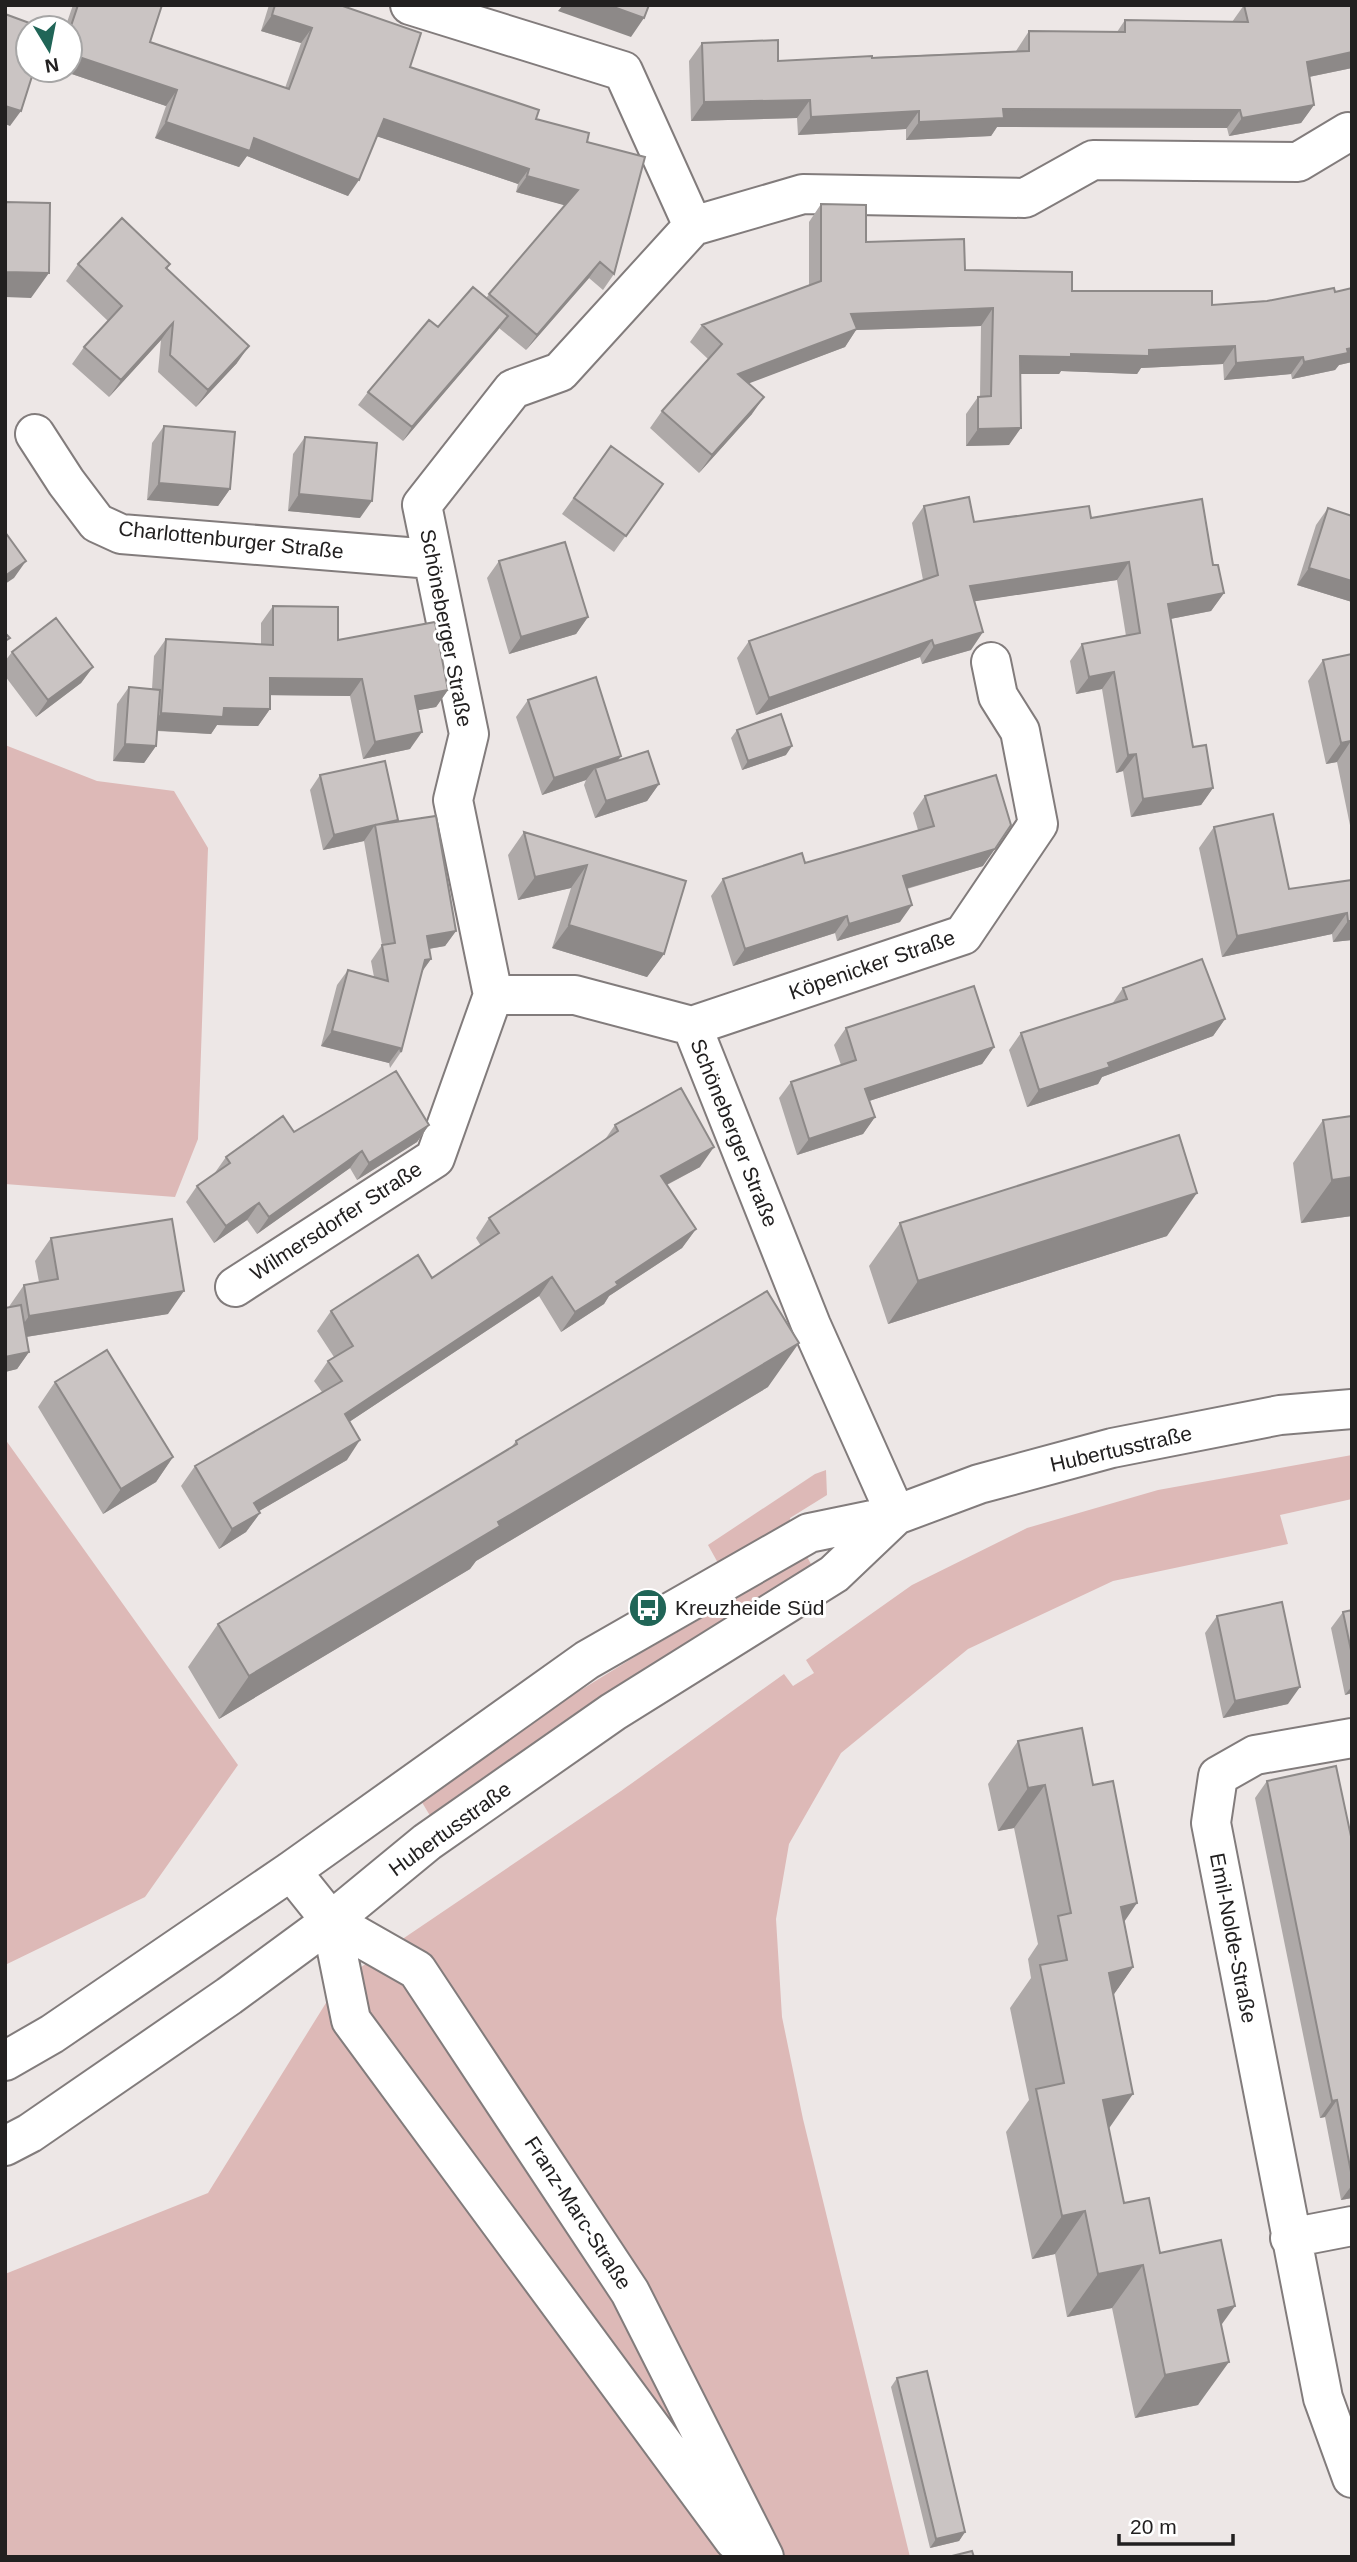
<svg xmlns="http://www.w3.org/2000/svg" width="1357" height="2562" font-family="Helvetica,sans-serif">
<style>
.green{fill:#ddb9b7}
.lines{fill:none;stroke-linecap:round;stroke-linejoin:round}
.minor-casing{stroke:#827c7c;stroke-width:42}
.minor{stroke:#fff;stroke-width:38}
.wall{fill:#aea9a8}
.shaded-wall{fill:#8d8988}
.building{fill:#cac4c3;stroke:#8d8988;stroke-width:2}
.labels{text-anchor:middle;stroke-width:6;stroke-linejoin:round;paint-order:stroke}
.street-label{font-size:21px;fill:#222020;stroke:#fff}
.poi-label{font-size:21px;fill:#222020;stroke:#fff;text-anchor:start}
</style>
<rect width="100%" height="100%" fill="#ede7e6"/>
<path class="green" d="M5,745l92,36 77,10 34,57 -10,291 -23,58 -170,-13z
M5,1439l233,326 -93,132 -140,68z
M1352,1455v44l-72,16 8,29 -175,37 -145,68 -127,104 -52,91 -13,75 6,98 21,102 107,438h-905v-283l203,-81 131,-211 282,-191 163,-117 9,12 21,-13 -8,-13 106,-75 115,-57 131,-38z
M826,1470l1,25 -37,23v12l-72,33 -10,-18 107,-71z
M802,1548l9,16 -376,260 -15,-25 114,-80 110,-68 86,-49 43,-36z"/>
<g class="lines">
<g class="minor-casing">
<path id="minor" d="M410,5l213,66 70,155
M693,226l110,-32 222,4 68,-38 205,2 50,-30
M35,434l31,48 31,41 24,11 311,25
M493,995l-40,-195 16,-66 -47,-229 91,-116 47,-17 133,-146
M493,995h82l117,31 119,299 85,190
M692,1026l271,-91 75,-111 -18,-93 -22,-35 -7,-34
M235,1287l200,-129 58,-163
M1352,1738l-97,17 -37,21 -7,47 112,575 29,80
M291,1871l40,50 86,49 213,322 134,265
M331,1921l20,99 383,520
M5,2061l47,-27 239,-163 296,-211 222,-127 87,-18 83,-31 133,-36 168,-33 72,-6
M5,2146l25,-13 199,-137 102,-75 96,-79 186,-130 221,-138 62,-59
M1290,2238l62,-12"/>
</g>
<use href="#minor" class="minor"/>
</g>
<path class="wall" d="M73,5h89l-12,37 135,46 16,-45 -40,-12 8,-26h71l70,62 126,52 51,23 27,132 -11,16 -14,-12 -63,72 -27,-22 -96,113 -45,-36 10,-13 70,-65 48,-29 79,-93 -49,-13 2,-8 -141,-48 -29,60 -101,-40 -8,11 -84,-29 11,-32 -106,-36h10v-42h-5z
M1244,5l108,63 -43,9 5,28 -13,18 -72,13 -2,-8 -230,-1 -6,9 -85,4v-11l-108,6 -1,-17 -106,3 -2,-60 13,-18 76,18 238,-10 13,-20 88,1 8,-12 107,2z
M821,204l45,38 99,28 107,21 140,14 55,-4 68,-9 17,-4v74l-13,3 -4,5 -43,9 -1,-5 -67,6 -1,-16 -82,4 -4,6 -76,-3 -2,3h-39l-11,71 -43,1v-32l12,-17h2l1,-71 -125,4 -11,17 -97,36 4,31 -53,59 -49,-45 12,-17 46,-52 -18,-17 12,-17 107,-40v-63z
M78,264h92l-3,5 70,94 -41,44 -38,-35 3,-32 -52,57 -37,-33 12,-17 24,-26 -42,-40z
M164,426l66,63 -12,17 -71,-6 5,-57z
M305,437l55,81 -72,-7 5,-57z
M611,446l52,38 -49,68 -52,-38z
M924,506l50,16 117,-4 122,47 11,28 -13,18 -41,8 23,128 20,41 -12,17 -70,12 -8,-46 -7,2 -14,-84 -26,5 -6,-33 12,-17 44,-8 -9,-56 -143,21 -3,49 -49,14 -2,-7 -164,58 -19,-57 12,-17 174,-61 -11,-57z
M1328,508l24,8v86l-55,-17 19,-60z
M499,561l89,56 -12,17 -67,20 -22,-76z
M273,606l65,34 110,50 -12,17 -18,3 -8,39 -47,10 -13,-63 -80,-1v14l-12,17 -41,-1 -6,9 -54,-3 -1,15 -12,17 -31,-2 4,-57 12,-17 23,2 2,-33 12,-17 95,6v-22z
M12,652l81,15 -12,16 -45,34 -31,-41v-15z
M1352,654v181l-15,-73 -11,2 -18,-83 15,-21z
M528,700l90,60 41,24 -12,17 -52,17 -11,-33 2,-5 -44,15 -26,-78z
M737,730l49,25 -44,15 -11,-32z
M320,775l77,47 59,109 -11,15 -16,3 2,10 -9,13 -21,80 -11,16 -1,-5 -68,-17 16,-61 11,-15 26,7 -3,-16 11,-16 -18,-104 -41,9 -13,-60z
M925,796l58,70 -76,23 -7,33 -63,19 -2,-8 -102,33 -22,-70 12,-17 82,-16 113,-33 -5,-17z
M1214,827l75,62 63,-9v60l-19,2 -1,-8 -110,23 -23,-109z
M524,832l162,49 -22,73 -17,23 -95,-29 19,-60 -53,12 -10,-45z
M1123,988l102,31 -12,17 -111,41 -4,7 -71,23 -18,-57 12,-17 91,-29z
M846,1028l148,19 -12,17 -113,37 6,16 -12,17 -66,21 -18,-57 12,-16 50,-17 -7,-20z
M1352,1116v100l-51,7 -8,-60 30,-43z
M429,1125l-12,17 -60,38 -7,-12 -93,66 -10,-14 -33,23 -28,-41 11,-16 17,-12 12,-17 68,-25z
M615,1125l85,42 -33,18 29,44 -14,19 -73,48 -5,8 -43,28 -22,-36 -190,126 -2,38 -88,51 1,2 -14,19 -27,17 -38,-63 14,-20 127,-74 -8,-11 14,-20 6,-4 -17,-26 14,-20 101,-33 49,-32 -5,-8 13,-20 115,-77z
M900,1223l267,13 -279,88 -19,-58z
M51,1238l117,76 -142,23 3,15 -12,17 -12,3v-64h3l16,-23 15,-3 -4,-21z
M55,1382l118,75 -17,25 -53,32 -65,-107z
M768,1387l-292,174 -6,8 -251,150 -31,-52 30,-43 292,-175 6,-8z
M1352,1610v83l-7,2 -14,-67 12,-16z
M1217,1616l71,88 -65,14 -18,-85z
M1018,1741l75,44 40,182 -20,28 -4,133 15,75 36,50 61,72 -23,80 -63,13 -23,-110 -45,9 -12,-63 -23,5 -26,-127 23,-32 -19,-92 21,-30 -3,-19 10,-15 -24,-116 -16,3 -10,-47z
M1267,1781l85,60v357l-11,2 -16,-83 -5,1 -65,-320z
M897,2378l68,154 -6,9 -29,7 -39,-161z"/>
<path class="shaded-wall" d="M563,5h45l36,13 -13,19 -73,-26z
M272,15l40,13 -11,15 -40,-12z
M1352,52v16l-58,12 13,-18z
M70,54l107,36 -11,16 -106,-36h10z
M810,100l-13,18 -106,3 13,-19z
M1314,105l-13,18 -72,13 13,-18z
M5,106l16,5 -11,15 -5,-2z
M1003,109l237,1 -13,18 -230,-1 -6,9 -85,4 13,-18z
M919,111l-13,18 -108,6 13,-18z
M384,119l145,50 -11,15 -145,-49z
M166,122l88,16 105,42 -11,16 -101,-40 -8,11 -84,-29z
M527,176l51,14 -11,16 -51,-14z
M600,262l-11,16 -63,72 11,-15z
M5,272l44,1 -18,25 -26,-1z
M993,308l-12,18 -125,4 -11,17 -119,45 12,-18 113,-60z
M508,316l-10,14 -95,111 9,-14z
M173,323l-12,17 -52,57 12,-17z
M249,346l-12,17 -41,44 12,-17z
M1235,346l-12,18 -82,4 -4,6 -76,-3 -2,3h-51l12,-18z
M1352,348v14l-13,3 -4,5 -43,9 12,-17z
M1303,357l-12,17 -67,6 12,-17z
M764,397l-12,17 -53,59 13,-18z
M1021,428l-12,17 -43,1 12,-17z
M159,483l71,6 -12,17 -71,-6z
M299,494l73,7 -12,17 -72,-7z
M26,561l-12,17 -9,6v-8z
M1129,562l-12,18 -160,24 13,-18z
M1309,568l43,13v21l-55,-17z
M1224,593l-13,18 -56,11 13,-18z
M588,617l-12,17 -67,20 12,-17z
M983,632l-12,18 -49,14 12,-18z
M932,640l-12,17 -164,58 13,-17z
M93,667l-12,16 -45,34 12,-17z
M1114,672l-12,17 -26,5 13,-17z
M270,678l92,1 -12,17 -92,-1z
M448,690l-12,17 -33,6 12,-17z
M224,708l46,1 -12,17 -41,-1 -6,9 -62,-4 12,-17z
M422,732l-12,17 -47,10 12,-17z
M1351,741l-14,21 -11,2 15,-21z
M125,744l31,2 -12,17 -31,-2z
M792,746l-6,9 -44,15 6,-9z
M1136,754l-13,17 -7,2 12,-18z
M621,756l-11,17 -15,-5 -9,12 -44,15 12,-17z
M659,784l-12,17 -52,17 11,-17z
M1213,788l-12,17 -70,12 12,-18z
M375,825l-11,16 -41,9 11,-15z
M995,849l-12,17 -92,27 12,-17z
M587,865l-16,23 -53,12 17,-23z
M912,905l-12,17 -63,19 12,-17z
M1347,913l-15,21 -110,23 15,-21z
M847,916l-12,17 -102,33 12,-17z
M1348,921h4v19l-19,2z
M569,925l95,29 -17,23 -95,-29z
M456,931l-11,15 -29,5 11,-15z
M431,959l-11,15 5,-14z
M1225,1019l-12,17 -111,41 -4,7 -71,23 12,-17z
M332,1031l68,17 -11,15 -68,-17z
M994,1047l-12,17 -128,42 11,-17z
M875,1117l-12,17 -66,21 12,-16z
M429,1125l-12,17 -60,38 12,-17z
M714,1147l-14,20 -53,28 14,-19z
M362,1151l-12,17 -93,66 12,-17z
M1352,1177v39l-51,7 31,-43z
M1197,1193l-30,43 -279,88 30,-43z
M259,1203l-12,17 -33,23 12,-17z
M696,1229l-14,19 -73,48 -5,8 -43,28 14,-20 41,-30z
M552,1277l-13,19 -208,138 14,-20z
M184,1291l-16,23 -155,25 16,-23z
M799,1343l-31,44 -292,174 -6,8 -251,150 30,-43 249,-154z
M29,1352l-12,17 -12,3v-15z
M360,1440l-13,20 -107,62 14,-19z
M173,1457l-17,25 -53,32 18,-25z
M260,1513l-14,19 -27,17 13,-20z
M1352,1686v7l-7,2z
M1300,1687l-12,17 -65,14 12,-17z
M1045,1785l-31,43 -16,3 30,-43z
M1137,1903l-30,44 14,-40z
M1133,1967l-30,43 6,-37z
M1133,2094l-30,43v-37z
M1337,2100l-12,17 -5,1 12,-17z
M1352,2185v13l-11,2z
M1085,2211l-30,43 -23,5 30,-43z
M1143,2265l-31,43 -45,9 31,-43z
M1235,2306l-31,43 14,-39z
M1229,2362l-31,43 -63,13 30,-43z
M965,2532l-6,9 -29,7 6,-9z"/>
<path class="building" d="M78,5h84l-12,37 139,47 23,-61 -40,-13 3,-10h65l81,28 -11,34 129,43 -3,9 53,14 -2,9 58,15 -31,117 -14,-12 -63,73 -48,-41 89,-104 -51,-14 2,-7 -145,-50 -25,61 -105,-42 -4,13 -84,-29 11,-32 -107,-36v-25z
M608,5h41l-5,13z
M1244,5h108v47l-45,10 7,43 -72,13 -2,-8 -237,-1 1,9 -85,4v-11l-108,6 -1,-17 -106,2 -2,-59 76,-3v21l94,-5v2l157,-7v-20l96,1v-12l123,2z
M5,14l38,14h-15v42h6l-13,41 -16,-5z
M5,202l45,1 -1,70 -44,-1z
M821,204l45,1v37l98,-3 1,31 107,2v19h140v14l55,-4 67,-13 1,4 17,-4v60l-5,1 1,4 -44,9 -1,-5 -67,6 -1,-17 -86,4v6l-78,-2v3l-51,-1 1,72 -43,1v-32l13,-1 2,-88 -142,6 6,15 -119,45 26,23 -52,58 -50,-44 60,-67 -20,-19 119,-44z
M122,218l48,46 -4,4 83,78 -41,44 -38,-35 3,-32 -52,57 -37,-33 38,-41 -44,-42z
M473,287l35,29 -96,111 -44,-35 61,-72 9,7z
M164,426l71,6 -5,57 -71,-6z
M305,437l72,6 -5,58 -73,-7z
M611,446l52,38 -37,52 -52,-38z
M969,497l5,25 115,-16 2,12 111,-19 11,66h5l6,28 -56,11 25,143 13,-2 7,43 -70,11 -7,-45 -8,1 -14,-83 -25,5 -7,-33 58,-11 -11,-71 -159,24 13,46 -49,14 -2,-6 -163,58 -20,-57 189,-66 -14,-69z
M1328,508l24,8v65l-43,-13z
M5,532l21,29 -21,15z
M565,542l23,75 -67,20 -22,-76z
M273,606l65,1v33l97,-18 13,68 -33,6 7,36 -47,10 -13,-63 -92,-1v31l-46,-1 -1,9 -62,-4 5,-74 107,6z
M56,618l37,49 -45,33 -36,-48z
M5,633l5,5 -5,3z
M1352,654v89l-1,-2 -10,2 -18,-83z
M596,677l25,79 -67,22 -26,-78z
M129,687l31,3 -4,56 -31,-2z
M781,714l11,32 -44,15 -11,-31z
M648,751l11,33 -53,17 -11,-33z
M385,761l13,59 -23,5 61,-9 20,115 -29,5 4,23 -6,1 -24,92 -1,-4 -68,-17 16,-61 40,11 -6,-36 13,-2 -20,-118 -41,10 -14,-60z
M996,775l15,50 -16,24 -92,27 9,29 -63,19 -2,-8 -102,33 -22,-70 79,-26 3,10 129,-37 -9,-30z
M1273,814l16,75 63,-9v41h-4l-1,-8 -110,23 -23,-109z
M524,832l162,49 -22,73 -95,-29 18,-60 -52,12z
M1202,959l23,60 -117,44 2,4 -71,23 -18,-57 106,-34 -4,-11z
M974,986l20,61 -129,42 10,28 -66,22 -18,-57 65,-22 -10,-32z
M396,1071l33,54 -60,38 -7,-12 -93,66 -10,-14 -33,23 -29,-40 33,-23 -4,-6 57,-41 11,16z
M681,1088l33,59 -53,29 35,53 -80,53 2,3 -43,27 -23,-35 -207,137 15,26 -106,63 6,10 -28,16 -37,-63 147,-85 -14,-20 25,-15 -22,-35 87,-56 14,23 67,-45 -10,-15 129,-87 -3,-6z
M1352,1116v61l-20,3 -9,-60z
M1179,1135l18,58 -279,88 -18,-58z
M172,1219l12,72 -155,25 -5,-31 34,-6 -7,-41z
M767,1291l32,52 -301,179 2,4 -251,150 -31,-52 299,-180 -1,-3z
M21,1305l8,47 -24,5v-49z
M107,1350l66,107 -52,32 -66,-107z
M1282,1602l18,85 -65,14 -18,-85z
M1352,1610v45l-9,-43z
M1082,1728l11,57 20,-4 24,122 -16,4 12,60 -24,6 24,121 -30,6 21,103 25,-5 11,55 61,-13 14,66 -17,4 11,52 -64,13 -22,-110 -45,9 -13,-63 -23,5 -26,-127 28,-6 -24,-118 27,-5 -9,-44 13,-3 -26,-128 -17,3 -10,-47z
M1336,1766l16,75v336l-15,-77 -5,1 -65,-320z
M927,2371l38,161 -29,7 -39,-161z
M972,2551l2,6h-26z"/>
<defs>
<g id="bus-disc" transform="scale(2.0125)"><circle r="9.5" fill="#206557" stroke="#fff"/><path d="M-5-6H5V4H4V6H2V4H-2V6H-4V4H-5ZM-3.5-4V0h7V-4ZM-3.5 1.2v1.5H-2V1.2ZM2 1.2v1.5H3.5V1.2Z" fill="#fff"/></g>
</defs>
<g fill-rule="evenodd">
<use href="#bus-disc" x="648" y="1608"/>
</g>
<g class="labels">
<g class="street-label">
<text transform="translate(231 540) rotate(6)" y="7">Charlottenburger Straße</text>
<text transform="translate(446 628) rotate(79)" y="7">Schöneberger Straße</text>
<text transform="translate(872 965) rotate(-19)" y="7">Köpenicker Straße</text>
<text transform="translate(734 1133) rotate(68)" y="7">Schöneberger Straße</text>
<text transform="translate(336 1221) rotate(-33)" y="7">Wilmersdorfer Straße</text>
<text transform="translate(1121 1449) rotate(-13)" y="7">Hubertusstraße</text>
<text transform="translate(450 1829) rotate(-36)" y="7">Hubertusstraße</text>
<text transform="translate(1233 1938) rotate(79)" y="7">Emil-Nolde-Straße</text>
<text transform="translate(578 2213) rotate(57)" y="7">Franz-Marc-Straße</text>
</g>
<g class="poi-label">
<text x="675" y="1615">Kreuzheide Süd</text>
</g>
</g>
<rect width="1357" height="2562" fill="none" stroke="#222020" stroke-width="14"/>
<g transform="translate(49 49) rotate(170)"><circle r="33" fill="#ffffff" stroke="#a7a6a6" stroke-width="2"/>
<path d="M0-5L12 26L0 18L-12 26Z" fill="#206557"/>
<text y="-10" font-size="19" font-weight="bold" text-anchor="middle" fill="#222020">N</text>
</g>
<path d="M1119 2534v10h114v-10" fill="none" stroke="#222020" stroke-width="3.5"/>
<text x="1130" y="2534" font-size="21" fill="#222020" stroke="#ffffff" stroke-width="5" paint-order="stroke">20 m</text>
</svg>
